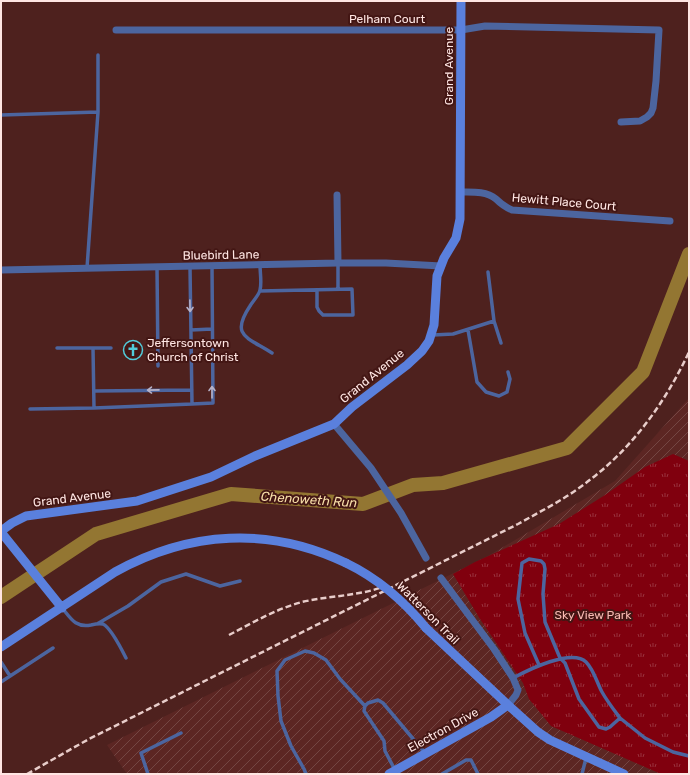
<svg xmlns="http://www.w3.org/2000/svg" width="690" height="775" font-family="Rubik,sans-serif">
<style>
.industrial{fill:url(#industrial-furrows)}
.park{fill:url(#park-tufts)}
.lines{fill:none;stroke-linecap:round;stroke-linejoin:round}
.river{stroke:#937632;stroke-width:14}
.lane{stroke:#4c659f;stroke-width:3.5}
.street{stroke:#4c659f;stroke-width:7}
.secondary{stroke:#5a80dd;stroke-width:9}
.rail{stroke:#e8cdca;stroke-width:2.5;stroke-dasharray:6 3;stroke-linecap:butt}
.secondary-bridge{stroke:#5a80dd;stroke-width:9}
.oneway{stroke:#b7b2c8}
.labels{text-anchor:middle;stroke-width:4;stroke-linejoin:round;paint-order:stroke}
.street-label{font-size:12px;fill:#ffe6e3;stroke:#431614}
.poi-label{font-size:12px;fill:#ffe6e3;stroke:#431614;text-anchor:start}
.park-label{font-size:12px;fill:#f8b9b2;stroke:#431614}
.water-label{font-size:13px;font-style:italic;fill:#f8dfa9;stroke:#431614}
</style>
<defs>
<pattern id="industrial-furrows" width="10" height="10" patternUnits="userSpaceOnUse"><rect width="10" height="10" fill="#5c2623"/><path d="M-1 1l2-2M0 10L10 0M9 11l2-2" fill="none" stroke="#744643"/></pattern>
<pattern id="park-tufts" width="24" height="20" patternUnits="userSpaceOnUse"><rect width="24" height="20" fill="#80000e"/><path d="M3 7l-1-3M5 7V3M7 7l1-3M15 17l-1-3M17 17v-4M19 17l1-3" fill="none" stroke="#99323d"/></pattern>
</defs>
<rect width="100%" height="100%" fill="#4e211e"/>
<path class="industrial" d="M689,398v376h-562l-20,-29 381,-189 127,-75z"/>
<path class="park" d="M673,454l16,7v313h-28l-110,-48 -22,-27 -6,-16 -43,-64 -27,-45 22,-12 84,-38 46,-29 40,-28z"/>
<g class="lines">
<path class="river" d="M1,597l95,-63 135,-40 132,10 50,-19 30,-2 124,-35 76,-76 46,-118"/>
<path class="lane" d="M1,115l97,-3
M338,263v26
M260,265c0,8 2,18 0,25 -1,5 -7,11 -10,16 -20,30 -3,31 22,47
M157,267l1,99
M190,267l2,137 21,-1 -1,-137
M87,268l11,-156v-57
M488,272l6,49
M260,291l92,-2 1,26h-30l-4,-4 -2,-4v-17
M191,330l21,-1
M468,330l9,52 9,10 13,4 8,-4 3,-13 -2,-7
M433,335l20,-1 41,-13 7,22
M57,348h54
M93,348l1,60 98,-4
M94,391l98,-1
M30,409l64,-1
M63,609c8,10 13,19 28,16 4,-1 8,-2 12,-1 8,4 19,26 23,34
M97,624l31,-18 33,-24 25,-8 34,12 20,-5
M1,662l9,14
M539,665l-14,-32 -7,-34 4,-36 7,-4 12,2 3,3 1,5 -2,25 2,28 15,36 5,5 14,36 20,28 7,2 4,-2 10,-9 25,20 28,14 16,4
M513,678c15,-8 59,-30 73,-16 8,8 11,21 16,30 5,9 12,18 18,26
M1,682l52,-34
M395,770l-10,-19 -1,-10 -20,-30 1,-5 3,-3 10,-3 5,3 42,50
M148,774l-7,-21 40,-20
M306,774l-2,-5 -13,-23 -10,-25 -3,-25 -1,-25 8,-11 20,-9 9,2 12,7 14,19 25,27
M442,774l24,-14h5l7,14
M582,774l4,-16"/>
<path class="street" d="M116,30h345l24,-4 174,4 -3,51 -3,27 -2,5 -4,4 -7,4 -19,1
M461,192c12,0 25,-1 35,7 5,5 9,8 16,11l158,11
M337,195l1,68
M1,270l337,-7h48l55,3
M334,424l37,44 30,45 25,45
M441,578l53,71 19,29 5,12 -2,5 -8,10"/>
<path class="secondary" d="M1,531l11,-8 14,-7 111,-15 74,-24 44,-21 79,-32 18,-17 55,-42 15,-14 7,-10 5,-16 3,-49 7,-18 12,-20 4,-19 1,-218
M1,532l61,76
M426,628l82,77 30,27 12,8 74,34
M1,647l114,-75c74,-41 154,-46 231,-9
M389,774l102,-57 17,-12"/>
<path class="rail" d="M229,635c23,-12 47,-26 73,-33 26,-6 53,-6 78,-14
M27,774l62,-35 429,-215c25,-14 51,-27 73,-45 43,-33 75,-78 98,-127"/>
<path class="secondary-bridge" d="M346,563c31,15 58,38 80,65"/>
</g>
<defs><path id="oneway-shaft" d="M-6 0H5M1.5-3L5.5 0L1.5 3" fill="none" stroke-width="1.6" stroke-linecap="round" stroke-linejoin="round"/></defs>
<g class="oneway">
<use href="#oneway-shaft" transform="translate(190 306) rotate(89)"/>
<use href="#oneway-shaft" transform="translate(153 390) rotate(179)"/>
<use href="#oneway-shaft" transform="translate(212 392) rotate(-90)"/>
</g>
<defs>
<g id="church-ring" transform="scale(1)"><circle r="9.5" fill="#431614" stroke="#52cbd9" stroke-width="1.5"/><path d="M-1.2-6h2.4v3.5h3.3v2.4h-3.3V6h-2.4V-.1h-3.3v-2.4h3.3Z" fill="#52cbd9"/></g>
</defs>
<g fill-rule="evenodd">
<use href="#church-ring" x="133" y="350"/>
</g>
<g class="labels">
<g class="street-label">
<text x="387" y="23">Pelham Court</text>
<text transform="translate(449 66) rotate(-90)" y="4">Grand Avenue</text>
<text transform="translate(564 202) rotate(5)" y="4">Hewitt Place Court</text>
<text transform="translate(221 255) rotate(-1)" y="4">Bluebird Lane</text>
<text transform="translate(372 376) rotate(-39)" y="4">Grand Avenue</text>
<text transform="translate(72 498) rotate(-7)" y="4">Grand Avenue</text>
<text transform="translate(428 613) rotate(45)" y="4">Watterson Trail</text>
<text transform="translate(443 730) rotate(-29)" y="4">Electron Drive</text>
</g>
<g class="poi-label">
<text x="147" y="347">Jeffersontown<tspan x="147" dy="14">Church of Christ</tspan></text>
</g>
<g class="park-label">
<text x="593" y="619">Sky View Park</text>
</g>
<g class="water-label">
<text transform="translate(309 499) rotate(4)" y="5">Chenoweth Run</text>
</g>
</g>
<rect width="690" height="775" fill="none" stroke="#ffe6e3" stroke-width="4"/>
</svg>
